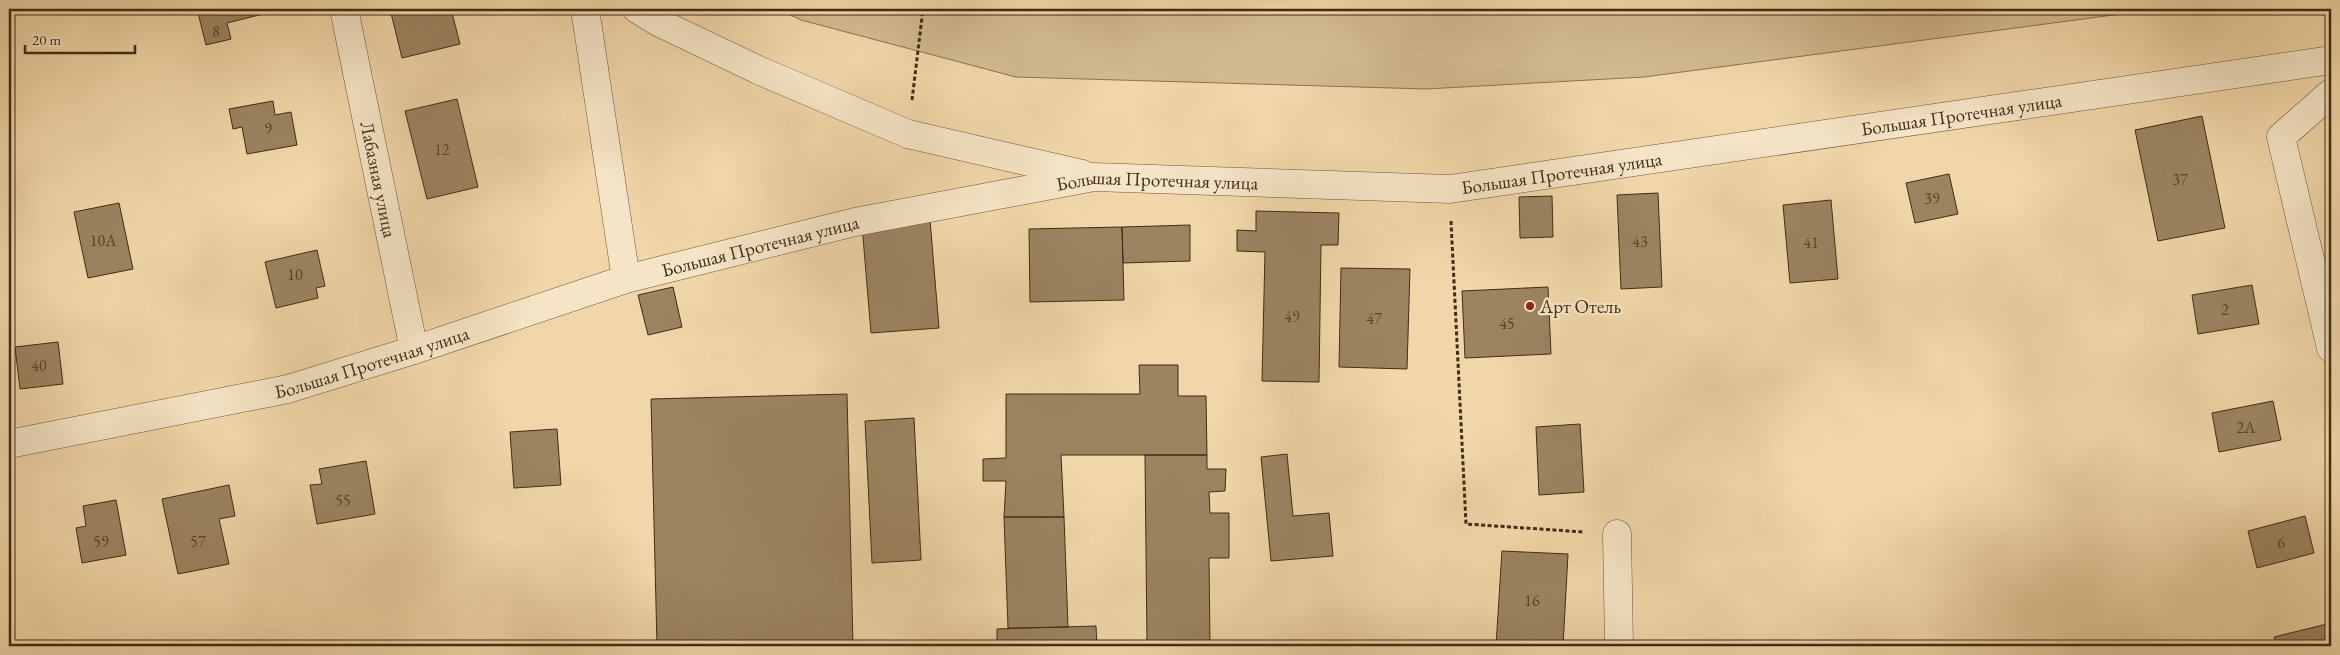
<svg xmlns="http://www.w3.org/2000/svg" width="2340" height="655" font-family="'EB Garamond',serif">
<style>
.green{fill:#d2b98f;stroke:#8a7252}
.building{fill:#9c8461;stroke:#412c15}
.lines{fill:none;stroke-linecap:round;stroke-linejoin:round}
.minor-casing{stroke:#6d563a;stroke-width:29}
.path{stroke:#412c15;stroke-width:3;stroke-dasharray:4 2.5;stroke-linecap:butt}
.minor{stroke:#f5e4c6;stroke-width:28}
.poi-dot{fill:#8f2418;stroke:#f5e4c6;stroke-width:2}
.labels{text-anchor:middle;stroke-width:4.5;stroke-linejoin:round;paint-order:stroke}
.number-label{font-size:16px;fill:#584228}
.street-label{font-size:19px;fill:#412c15;stroke:#f5e4c6}
.poi-label{font-size:19px;fill:#412c15;stroke:#f5e4c6;text-anchor:start}
</style>
<rect width="100%" height="100%" fill="#f0d6a8"/>
<filter id="stains"><feTurbulence type="fractalNoise" baseFrequency=".004" numOctaves="4"/><feColorMatrix values="0 0 0 0 .2 0 0 0 0 .09 0 0 0 0 .02 0 0 0 .5 -.17"/></filter>
<radialGradient id="worn" r=".72"><stop offset=".6" stop-color="#630" stop-opacity="0"/><stop offset="1" stop-color="#630" stop-opacity=".3"/></radialGradient>
<path class="green" d="M778,9h1381l-515,68 -218,12 -410,-12 -215,-57z"/>
<path class="building" d="M197,9h64l2,5 -36,9 4,16 -25,6z
M390,9h61l9,35 -58,14z
M457,99l21,88 -51,12 -22,-88z
M273,101l2,14 16,-3 6,33 -50,9 -5,-27 -9,2 -4,-20z
M2202,116l23,112 -67,13 -23,-111z
M1949,174l9,40 -43,9 -9,-40z
M1658,193l4,94 -41,2 -4,-94z
M1552,196l1,41 -33,1 -1,-41z
M1831,200l7,79 -48,4 -7,-78z
M119,203l14,66 -45,9 -14,-66z
M1256,211l83,2 -1,32h-17l-2,137 -57,-1 3,-129 -28,-1v-21l19,1z
M930,220l9,108 -68,5 -9,-108z
M1190,225v36l-67,2 -1,-36z
M1122,227l2,73 -94,2 -1,-73z
M317,250l8,36 -9,2 2,10 -42,10 -11,-46z
M1341,268l69,1 -3,100 -68,-2z
M2252,285l7,39 -61,10 -6,-39z
M673,287l9,40 -34,8 -10,-40z
M1548,287l3,67 -86,4 -3,-67z
M58,342l5,42 -43,5 -5,-42z
M1139,365h39v31h28l1,59h-146l3,62h-60l2,-36h-23v-22l23,-1v-64h134z
M847,394l6,252h-196l-6,-247z
M2273,401l8,39 -62,12 -7,-39z
M914,418l7,142 -49,3 -7,-142z
M1580,424l4,68 -45,3 -3,-68z
M557,429l4,56 -47,3 -4,-56z
M1287,454l6,62 36,-3 4,43 -62,5 -10,-104z
M1145,455h62v14h19l-1,22 -16,1 1,21h19v45h-20l1,88h-63z
M366,461l9,53 -58,10 -7,-39 12,-1 -3,-15z
M229,485l6,31 -16,3 10,45 -51,10 -16,-75z
M116,500l10,55 -44,8 -6,-35 10,-2 -3,-20z
M2305,516l9,37 -57,15 -9,-37z
M1004,517h60l4,110 -60,1z
M1502,551l66,3 -5,92h-67z
M2331,623v23h-55l-2,-9z
M1096,626l1,20h-100v-17z
M591,642v4h-67v-2z"/>
<g class="lines">
<g class="minor-casing">
<g id="minor">
<path id="s1" d="M344,9l70,341"/>
<path d="M585,9l41,270"/>
<path d="M637,9l23,14 98,47 150,64 174,40"/>
<path d="M2331,93l-50,44 50,211"/>
<path id="s2" d="M9,444l279,-55 126,-39 212,-71 229,-57 239,-45 356,12 881,-129"/>
<path d="M1617,534l2,112"/>
</g>
</g>
<path class="path" d="M912,100l11,-91
M1451,221l15,303 118,8"/>
<use href="#minor" class="minor"/>
</g>
<circle class="poi-dot" cx="1530" cy="306" r="5"/>
<g class="labels">
<g class="number-label">
<text x="216" y="37">8</text>
<text x="268" y="134">9</text>
<text x="442" y="155">12</text>
<text x="2180" y="185">37</text>
<text x="1932" y="204">39</text>
<text x="103" y="246">10А</text>
<text x="1640" y="247">43</text>
<text x="1811" y="248">41</text>
<text x="295" y="280">10</text>
<text x="2225" y="315">2</text>
<text x="1292" y="322">49</text>
<text x="1374" y="324">47</text>
<text x="1507" y="329">45</text>
<text x="39" y="371">40</text>
<text x="2246" y="433">2А</text>
<text x="343" y="506">55</text>
<text x="101" y="547">59</text>
<text x="198" y="547">57</text>
<text x="2281" y="548">6</text>
<text x="1532" y="606">16</text>
</g>
<g class="street-label">
<text dy="7" stroke="none"><textPath href="#s2" startOffset="1992">Большая Протечная улица</textPath></text>
<text dy="7" stroke="none"><textPath href="#s2" startOffset="1588">Большая Протечная улица</textPath></text>
<text dy="7" stroke="none"><textPath href="#s1" startOffset="174">Лабазная улица</textPath></text>
<text dy="7" stroke="none"><textPath href="#s2" startOffset="1182">Большая Протечная улица</textPath></text>
<text dy="7" stroke="none"><textPath href="#s2" startOffset="778">Большая Протечная улица</textPath></text>
<text dy="7" stroke="none"><textPath href="#s2" startOffset="372">Большая Протечная улица</textPath></text>
</g>
<g class="poi-label">
<text x="1540" y="313">Арт Отель</text>
</g>
</g>
<rect width="2340" height="655" fill="none" stroke="#f0d6a8" stroke-width="30"/>
<rect x="10" y="10" width="2320" height="635" fill="none" stroke="#412c15" stroke-width="2.5"/>
<rect x="15" y="15" width="2310" height="625" fill="none" stroke="#412c15"/>
<path d="M25 45v8h110v-8" fill="none" stroke="#412c15" stroke-width="2.5"/>
<text x="32" y="45" font-size="15" fill="#412c15" stroke="#f5e4c6" stroke-width="4" paint-order="stroke">20 m</text>
<rect width="100%" height="100%" filter="url(#stains)"/>
<rect width="100%" height="100%" fill="url(#worn)"/>
</svg>
